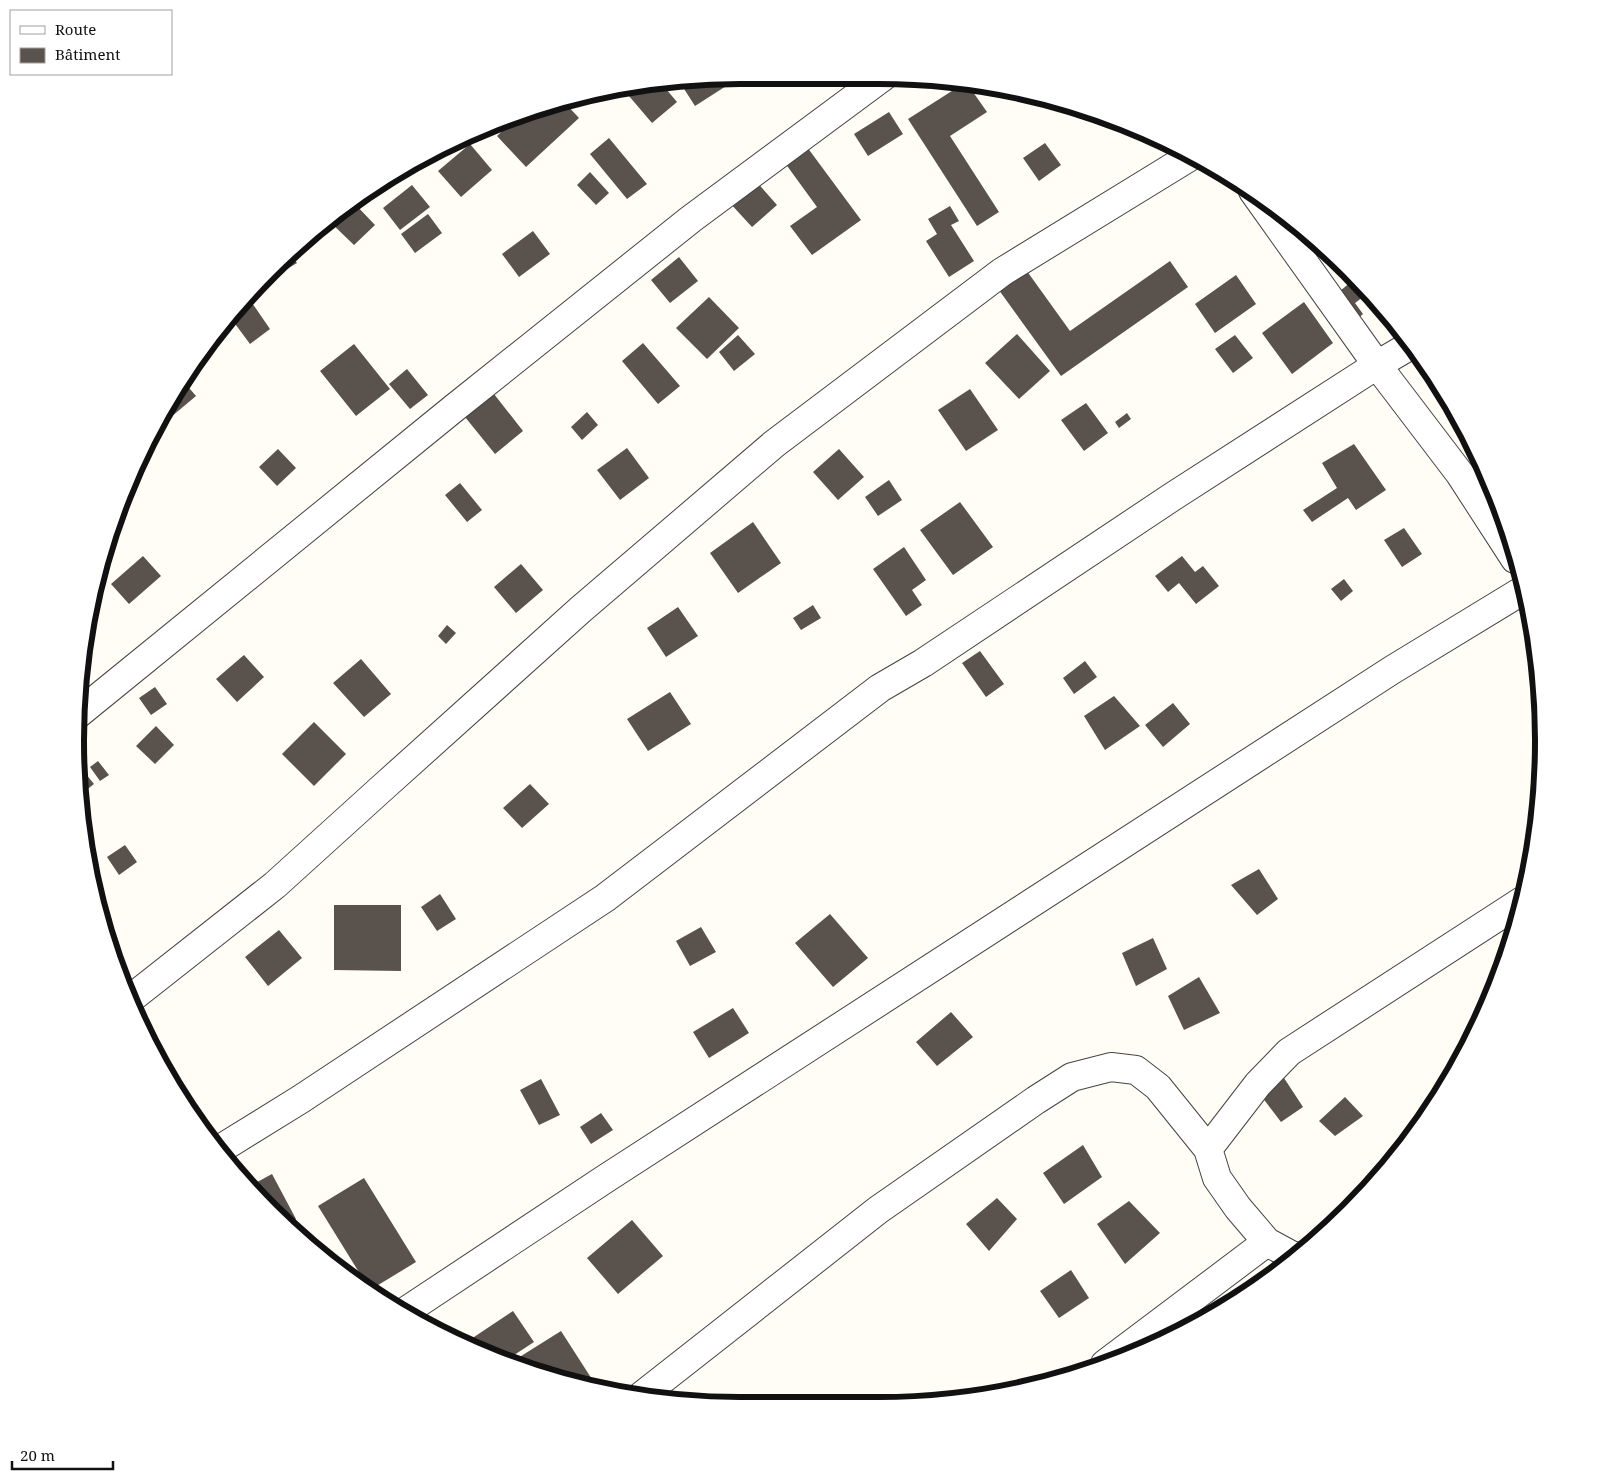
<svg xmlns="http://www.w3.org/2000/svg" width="1619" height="1481" font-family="'Noto Serif',serif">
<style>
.building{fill:#5a524d}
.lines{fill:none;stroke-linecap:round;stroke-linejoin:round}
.minor-casing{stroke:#444;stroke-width:30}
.minor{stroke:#fff;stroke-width:28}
.rim{fill:none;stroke:#111;stroke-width:6}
</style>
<rect width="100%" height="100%" fill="#fffdf5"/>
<path class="building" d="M731,76l3,5 -39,25 -16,-25z
M966,82l21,30 -37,24 49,76 -22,14 -69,-107z
M661,83l16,19 -25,21 -23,-27 14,-11z
M565,103l14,15 -53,49 -29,-31 16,-15z
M889,112l14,22 -35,22 -14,-22z
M609,138l38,46 -20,15 -37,-45z
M1045,143l16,22 -22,16 -16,-23z
M470,144l22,26 -31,27 -23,-26z
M807,147l54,73 -49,35 -22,-29 27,-19 -32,-44z
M590,172l19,21 -13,12 -19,-20z
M755,180l22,25 -25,22 -23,-25z
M412,185l18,22 -30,23 -17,-22z
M353,202l22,23 -21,20 -26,-25 7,-7z
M950,206l9,15 -8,4 23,36 -25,16 -23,-36 11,-7 -9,-15z
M428,214l14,19 -27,20 -14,-19z
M533,231l17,23 -31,23 -17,-23z
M292,256l5,7 -28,17 -1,-1z
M679,257l19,24 -28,22 -19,-23z
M1170,261l18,26 -127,89 -65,-90 28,-19 46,64z
M1236,275l20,29 -41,29 -20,-29z
M1351,282l12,15 -8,6 8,11 -8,7 -20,-26z
M709,297l30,31 -32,31 -31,-31z
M250,300l20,29 -20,15 -20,-27z
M1304,302l29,41 -41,31 -30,-41z
M1017,334l33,37 -31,28 -34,-36z
M738,335l17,19 -21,17 -15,-19z
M1235,335l18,23 -20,15 -18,-24z
M643,343l37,43 -22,18 -36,-43z
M354,344l36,45 -34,27 -36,-45z
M407,369l21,26 -18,14 -21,-25z
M184,382l12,14 -31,26 -3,-5z
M1441,387l24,47 -4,2 -26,-46z
M970,389l28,41 -32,21 -28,-41z
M494,394l29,37 -28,23 -30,-37z
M1086,403l22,30 -24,18 -23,-31z
M587,412l11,13 -16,15 -11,-13z
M1127,413l4,6 -12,9 -4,-6z
M1354,444l32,46 -30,20 -8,-12 -36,24 -9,-12 34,-22 -15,-25z
M627,448l22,30 -29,22 -23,-30z
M278,449l18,19 -19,18 -18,-19z
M839,449l25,28 -26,23 -25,-28z
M889,480l13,20 -24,16 -13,-19z
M460,483l22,27 -15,12 -22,-27z
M960,502l33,45 -40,28 -33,-45z
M753,522l28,41 -43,30 -28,-40z
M1404,528l18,26 -20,13 -18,-27z
M904,547l22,33 -14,10 10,15 -16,11 -33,-47z
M143,556l18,20 -32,28 -18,-20z
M1182,556l13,16 8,-6 16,20 -23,18 -17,-21 -11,9 -13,-16z
M521,564l22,26 -27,23 -22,-26z
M1344,579l9,12 -12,10 -10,-12z
M813,605l8,13 -20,12 -8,-12z
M678,607l20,29 -32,21 -19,-29z
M447,625l9,8 -10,11 -8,-8z
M980,651l24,33 -18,13 -24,-34z
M244,655l20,22 -27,25 -21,-23z
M361,659l30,35 -27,23 -31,-34z
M1085,661l12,16 -23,17 -11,-16z
M155,687l12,17 -16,11 -12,-17z
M670,692l21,32 -43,27 -21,-32z
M1114,696l26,30 -35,24 -21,-34z
M1173,703l17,21 -27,23 -18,-22z
M314,722l32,32 -32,32 -32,-32z
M156,726l18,19 -19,19 -19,-18z
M98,761l11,14 -9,6 -10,-14z
M77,763l17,21 -14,11 -2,-23z
M530,784l19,20 -27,24 -19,-20z
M125,845l12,17 -18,13 -12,-18z
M1259,869l19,30 -21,16 -26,-30z
M440,894l16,25 -19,12 -16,-24z
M334,905h67v66l-67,-1z
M830,914l38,44 -35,29 -38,-44z
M701,927l15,25 -26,14 -14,-25z
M279,930l23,28 -34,28 -23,-29z
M1153,938l14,31 -31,17 -14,-33z
M1500,972l-3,11 -4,-6z
M1199,977l21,36 -36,17 -16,-34z
M733,1008l16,25 -40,25 -16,-26z
M951,1012l22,25 -36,29 -21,-24z
M1284,1078l19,29 -22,15 -22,-29z
M541,1079l19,36 -21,10 -19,-35z
M1345,1097l18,19 -28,20 -16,-15z
M601,1113l12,17 -22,14 -11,-17z
M1083,1145l19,32 -38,27 -21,-31z
M272,1174l24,45 -10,5 -36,-38z
M364,1178l52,84 -46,28 -52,-84z
M997,1198l20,21 -28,32 -23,-27z
M1129,1201l31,32 -35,31 -28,-40z
M632,1220l31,36 -45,38 -31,-36z
M299,1227l11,20 -8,-6 -10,-10z
M1071,1270l18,28 -30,20 -19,-27z
M513,1311l21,31 -29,19 -40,-18z
M561,1331l36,56 -70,-16 -17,-8z"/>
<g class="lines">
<g class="minor-casing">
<path id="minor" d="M1253,191l124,174 83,109 55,85
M78,714l375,-305 238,-190 193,-143
M129,1000l146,-115 106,-96 199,-179 194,-166 228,-172 189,-116
M217,1151l84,-52 304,-201 275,-210 43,-25 249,-166 205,-132 34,-20
M1267,1242l24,13 4,1
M403,1313l202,-134 787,-509 133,-81
M1105,1364l162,-122 -29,-34 -21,-30 -9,-29 50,-65 31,-32 233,-151
M640,1397l238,-187 158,-110 36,-23 39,-10 25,3 22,17 50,62"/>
</g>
<use href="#minor" class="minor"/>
</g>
<path d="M0 0H1619V1481H0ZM740 84H879A656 656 0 0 1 1535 740V741A656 656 0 0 1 879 1397H740A656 656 0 0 1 84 741V740A656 656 0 0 1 740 84Z" fill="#fff" fill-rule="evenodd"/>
<path class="rim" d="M740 84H879A656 656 0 0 1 1535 740V741A656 656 0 0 1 879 1397H740A656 656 0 0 1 84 741V740A656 656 0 0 1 740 84Z"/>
<rect x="10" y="10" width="162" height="65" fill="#ffffff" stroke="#a0a0a0"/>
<rect x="20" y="26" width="25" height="8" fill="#ffffff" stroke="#a0a0a0"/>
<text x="55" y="35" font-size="15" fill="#111111">Route</text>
<rect x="20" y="48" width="25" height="15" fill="#5a524d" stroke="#a0a0a0"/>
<text x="55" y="60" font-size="15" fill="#111111">Bâtiment</text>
<path d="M12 1461v8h101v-8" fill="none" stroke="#111111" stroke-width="2.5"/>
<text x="20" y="1461" font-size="15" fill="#111111" stroke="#ffffff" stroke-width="4" paint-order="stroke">20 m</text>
</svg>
